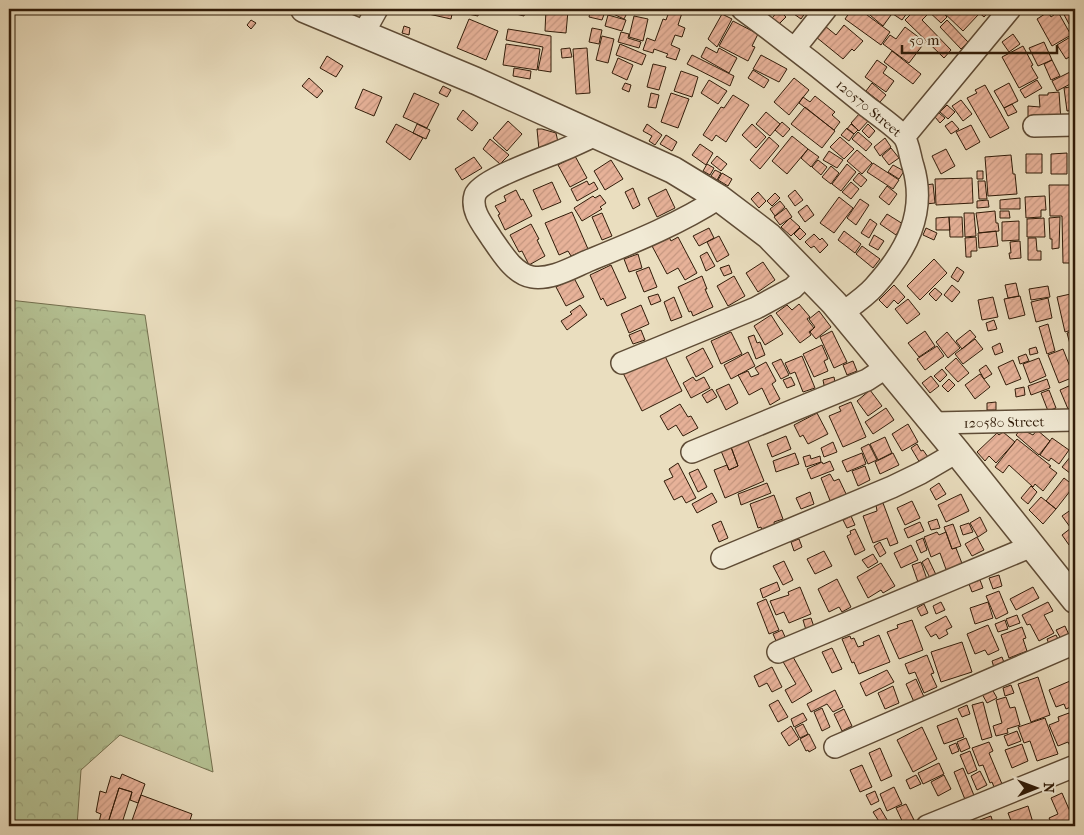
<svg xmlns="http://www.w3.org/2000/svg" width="1084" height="835" font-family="'IM FELL French Canon',serif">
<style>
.forest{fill:url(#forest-crowns);stroke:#736f4e}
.building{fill:url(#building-hatch);stroke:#311c09}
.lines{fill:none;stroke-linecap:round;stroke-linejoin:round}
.minor-casing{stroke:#5f4c36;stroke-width:24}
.tertiary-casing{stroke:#5f4c36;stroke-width:29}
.minor{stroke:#f1ead5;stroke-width:21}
.tertiary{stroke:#f1ead5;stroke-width:26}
.labels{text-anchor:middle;stroke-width:4;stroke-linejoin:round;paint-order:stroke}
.street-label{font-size:14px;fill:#311c09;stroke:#f1ead5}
</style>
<defs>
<pattern id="forest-crowns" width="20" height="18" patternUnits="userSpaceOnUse" patternTransform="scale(1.25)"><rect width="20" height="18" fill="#b5c294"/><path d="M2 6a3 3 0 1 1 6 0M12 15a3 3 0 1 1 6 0" fill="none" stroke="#9ca67e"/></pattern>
<pattern id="building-hatch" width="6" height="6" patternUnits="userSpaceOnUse" patternTransform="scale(1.25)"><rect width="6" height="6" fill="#e7b299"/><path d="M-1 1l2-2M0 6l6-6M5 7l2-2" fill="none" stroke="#c79882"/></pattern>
</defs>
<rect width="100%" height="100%" fill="#eadebf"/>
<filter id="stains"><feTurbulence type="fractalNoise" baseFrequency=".004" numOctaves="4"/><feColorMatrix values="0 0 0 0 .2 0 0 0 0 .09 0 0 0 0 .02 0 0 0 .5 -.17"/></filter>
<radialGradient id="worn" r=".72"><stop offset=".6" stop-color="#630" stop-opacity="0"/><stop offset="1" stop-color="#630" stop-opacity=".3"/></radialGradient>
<path class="forest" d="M9,300l136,15 68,457 -93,-37 -39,35 -4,56h-68z"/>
<path class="building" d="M425,9h28l-2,10 -27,-6z
M469,9h10l-1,7 -10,-2z
M513,9h13l-2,7 -12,-3z
M546,9l22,2 -2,22 -21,-2z
M591,9h15l-4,11 -13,-3z
M613,9h16l-5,10 -13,-6z
M670,9l12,4 -4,12 7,3 -3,9 -7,-2 -4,10 9,4 -4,11 -10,-3 2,-3 -14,-5 -1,4 -10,-3 4,-12 8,3 8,-22 3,1z
M787,9h21l-7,10z
M852,9h7l31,23 -9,13 -36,-26z
M865,9h18l8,6 -8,11 -19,-16z
M892,9h18l-8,11 -12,-8z
M916,9h5l6,6 -5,5 29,30 -7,8 -39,-38z
M926,9h13l8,8 -6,6z
M940,9h32l6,6 -15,16z
M975,9h16l-7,8z
M1061,9h14v11l-6,4z
M779,10l7,7 -7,7 -7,-6z
M1048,12l3,5 7,-5 13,23 -19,11 -15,-27z
M722,14l10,5 -15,28 -9,-8z
M608,15l18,5 -4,11 -17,-5z
M634,16l14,3 -5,22 -14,-4z
M469,19l29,12 -12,29 -29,-12z
M251,20l5,3 -5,6 -4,-4z
M947,20l21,22 -7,7 -21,-22z
M733,21l25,13 -6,12 3,1 -7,14 -29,-15z
M844,25l19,16 -9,10 -2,-2 -9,10 -27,-22 9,-11 11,9z
M404,26l6,2 -1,7 -7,-2z
M905,27l20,15 -16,21 -26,-19 7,-9 6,4z
M592,28l10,2 -3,14 -10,-2z
M508,29l43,7v36l-13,-2 5,-23 -37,-7z
M621,32l8,2 -1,4 13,4 -2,6 -21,-6z
M1013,34l7,10 -11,8 -7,-10z
M602,36l12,3 -6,24 -12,-3z
M1072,36l3,5v8l-6,4 2,3 -5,3 -9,-14z
M1044,42l8,18 -14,6 -9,-18z
M506,44l34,5 -3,21 -34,-5z
M620,44l26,11 -4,10 -26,-10z
M1023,46l10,19 -2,1 7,12 -19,10 -17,-31z
M706,47l11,6 2,-5 18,10 -8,15 -28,-16z
M570,48l2,9 -10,1 -1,-9z
M587,48l3,45 -14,1 -3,-45z
M892,51l29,23 -8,10 -29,-22z
M692,55l42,21 -4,10 -43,-22z
M761,55l26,14 -8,13 -26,-13z
M327,56l16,10 -7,11 -16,-9z
M618,58l15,7 -6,15 -15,-7z
M877,60l10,7 -4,6 11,8 -8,11 -21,-15z
M1052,60l8,16 -9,4 -7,-16z
M653,64l13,3 -7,23 -12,-3z
M514,68l17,3 -1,8 -17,-3z
M753,70l16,10 -5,8 -16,-10z
M681,71l17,6 -6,20 -18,-6z
M1070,72l4,10 -17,9 -5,-10z
M309,78l14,13 -6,7 -15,-12z
M794,78l15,12 -20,25 -15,-13z
M709,80l18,11 -9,13 -17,-11z
M1037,80l5,8 -17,10 -5,-8z
M625,83l6,2 -2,7 -7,-3z
M872,83l14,12 -6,7 -14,-11z
M1009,83l9,18 -14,7 -10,-17z
M985,85l24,43 -19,10 -23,-40 10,-5 -2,-3z
M443,86l8,4 -4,7 -8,-4z
M1075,86v24l-8,1 -3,-23z
M363,89l19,8 -8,19 -19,-8z
M1059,92l2,29 -33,-4v-11l12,1 -1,-12h9v-2z
M414,93l25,11 -12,24 -24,-11z
M651,93l8,2 -3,13 -8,-1z
M671,93l18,6 -11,29 -17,-6z
M733,95l16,10 -23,37 -10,-7 -4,6 -9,-6 18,-28 3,1z
M815,96l20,16 -3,3 8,7 -6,8 -35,-27 4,-6 7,5z
M961,100l11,14 -9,7 -11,-15z
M1012,104l5,8 -9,4 -4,-8z
M947,105l8,7 -7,7 -8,-7z
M805,107l30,24 -13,17 -31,-24z
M463,110l15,13 -6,8 -15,-12z
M766,112l14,12 -10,12 -14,-12z
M860,113l10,6 -11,12 -8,-8z
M939,113l6,5 -5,5 -5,-6z
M508,121l14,13 -15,17 -14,-13z
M952,121l7,8 -8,5 -6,-8z
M782,122l8,7 -7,8 -8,-7z
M396,124l27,14 -13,22 -24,-18z
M417,124l13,6 -4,9 -13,-6z
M647,124l15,11 -7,10 -6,-4 3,-5 -9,-5z
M752,124l14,13 -10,11 -14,-13z
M851,124l7,6 -4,4 -7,-5z
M868,124l7,7 -6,7 -7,-7z
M971,125l9,17 -14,8 -10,-18z
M847,128l7,6 -5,7 -8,-6z
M537,129h5l14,4 3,14 -20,3z
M858,132l14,12 -6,7 -14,-12z
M666,135l11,7 -5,9 -12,-7z
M792,136l16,13 -21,25 -15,-13z
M769,137l10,9 -19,23 -10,-9z
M840,137l14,12 -10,10 -14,-12z
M885,138l6,9 -11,9 -6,-9z
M490,139l19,16 -9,9 -17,-15z
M700,144l13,9 -7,12 -14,-10z
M891,148l8,10 -10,7 -7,-9z
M808,149l11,8 -8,10 -10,-9z
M946,149l9,17 -14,8 -9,-18z
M857,150l15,13 -10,11 -15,-13z
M829,151l14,9 -6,8 -14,-8z
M1067,153v21h-16v-20z
M1026,154h16v19h-16z
M1011,155l2,19h2l2,20 -29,2 -3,-39z
M575,156l12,22 -17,9 -12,-22z
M717,156l10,8 -6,7 -10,-8z
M474,157l8,11 -20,12 -7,-11z
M611,160l12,19 -18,11 -11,-19z
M818,160l9,7 -6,8 -9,-8z
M873,163l26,17 -6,9 -26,-17z
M707,164l7,4 -4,7 -7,-4z
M847,164l9,8 -15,19 -9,-7z
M893,165l11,6 -5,8 -11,-7z
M831,166l8,7 -8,11 -9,-7z
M715,170l6,3 -4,7 -6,-4z
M977,171h6v8h-6z
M722,173l10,6 -4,7 -10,-6z
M859,173l8,7 -6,7 -8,-7z
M972,178l1,25 -37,2 -1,-26z
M587,181l2,4 5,-3 4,7 -21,12 -6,-12z
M978,181h7l2,18h-8z
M552,182l9,20 -19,8 -9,-20z
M851,182l8,7 -8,10 -9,-7z
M933,184l2,19 -9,1 -1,-19z
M1049,185h21v11h4v67h-11l-1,-47h-12z
M887,186l10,8 -8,11 -10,-8z
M633,188l7,17 -7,4 -8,-17z
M666,189l9,19 -18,9 -9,-19z
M516,190l5,10 2,-1 9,17 -27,14 -7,-15 2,-1 -5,-8 11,-5 -2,-5z
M795,190l8,10 -8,6 -7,-10z
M758,192l8,9 -7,7 -8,-9z
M775,193l5,5 -8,8 -5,-5z
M600,195l6,8 -6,4 2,2 -20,12 -8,-13 19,-12 2,2z
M1045,196l1,14h-5v7l-15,1 -1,-21z
M839,197l14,11 -19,25 -14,-10z
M1020,198v11h-20v-9z
M860,199l9,6 -13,20 -9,-7z
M988,200l1,7 -12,1v-7z
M780,201l5,6 -10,9 -5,-7z
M807,205l7,10 -9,7 -7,-10z
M786,208l6,9 -12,8 -6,-8z
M995,211l1,12h2l1,8 -20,2 -3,-20z
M1000,211h9l1,7h-10z
M572,212l16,37 -17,7 -3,-5 -9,4 -14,-32z
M602,213l10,23 -10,4 -10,-23z
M964,213h10l2,23 -11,1z
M887,214l16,10 -7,11 -16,-11z
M949,217l1,13h-14v-12z
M949,217h13l1,20h-13z
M1060,217l-1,31 -7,1v-10h-2l-1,-21z
M790,218l10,9 -9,9 -10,-9z
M1044,218l1,19h-18v-18z
M870,219l7,5 -8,14 -8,-5z
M1019,221v19l-17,1v-19z
M531,224l8,15 -2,1 8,16 -16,9 -7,-14 -3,1 -9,-17z
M709,228l5,10 -15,8 -6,-10z
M800,228l6,6 -6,6 -6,-6z
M926,228l11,5 -3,7 -11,-5z
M844,231l17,13 -6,9 -17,-13z
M996,231l2,15 -19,2 -1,-15z
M814,234l6,6 2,-2 6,7 -8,8 -6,-7 -3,2 -6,-6z
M874,235l10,6 -6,9 -9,-5z
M719,236l10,19 -12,7 -10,-20z
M669,237l2,4 7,-4 19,36 -12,7 -7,-12 -11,6 -15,-28z
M976,237l1,14h-6v6h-5l-1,-19z
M1028,238h8l1,13h4v9h-13z
M1020,241l1,17 -11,1 -1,-6h2l-1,-11z
M862,246l18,13 -7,9 -17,-14z
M707,252l8,14 -9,5 -6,-15z
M638,254l4,14 -13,4 -5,-13z
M934,259l13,14 -27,27 -13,-14z
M763,262l12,18 -17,12 -12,-19z
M611,265l15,33 -19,8 -4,-8 -2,2 -11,-25z
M729,265l3,8 -8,3 -4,-8z
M649,267l8,20 -13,5 -8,-20z
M957,267l7,5 -6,10 -7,-5z
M702,276l5,13h-2l8,18 -20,9 -2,-5 -2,1 -11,-25z
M734,276l11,20 -17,10 -11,-20z
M574,278l10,19 -18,9 -10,-19z
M1016,283l3,13 -11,2 -3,-13z
M894,285l11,12 -7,7 -4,-4 -7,8 -8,-8z
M952,285l8,7 -8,10 -8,-7z
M1048,286l2,11 -19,3 -2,-11z
M935,288l7,6 -6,7 -7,-7z
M1075,293v36l-10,3 -8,-35z
M658,294l3,7 -10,4 -3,-8z
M1020,296l5,19 -16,4 -5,-20z
M674,297l8,20 -11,4 -7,-19z
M993,297l5,20 -16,3 -4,-20z
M1048,298l4,20 -16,4 -5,-20z
M908,299l12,15 -13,10 -12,-15z
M799,304l11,13 -3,2 7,9 -5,4 2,3 -11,8 -24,-30 11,-8 5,5z
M580,305l7,10 -20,15 -6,-9 11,-7 -2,-2z
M641,305l8,19 -20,9 -8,-19z
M819,311l12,16 -15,12 -6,-7 5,-5 -6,-8z
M771,315l12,19 -18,11 -11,-19z
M994,320l3,9 -9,2 -2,-8z
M1048,324l7,27 -8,3 -8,-27z
M641,330l4,10 -12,4 -4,-9z
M970,330l6,7 -14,12 -6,-8z
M832,331l15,31 -13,6 -14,-31z
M925,331l10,15 -16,11 -11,-14z
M1075,331v11l-5,2 -3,-11z
M731,332l11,22 -21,10 -10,-23z
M947,332l13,16 -12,10 -12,-16z
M754,335l3,8 3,-1 5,13 -9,4 -8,-22z
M975,339l8,10 -20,15 -8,-10z
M1000,343l3,9 -8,3 -3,-8z
M822,345l6,14 -4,2 4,10 -14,6 -11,-23z
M937,346l7,10 -19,14 -8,-11z
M1036,347l2,6 -8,2 -1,-6z
M703,348l10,19 -17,10 -10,-20z
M1063,349l11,28 -15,6 -11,-28z
M663,352l19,39 -40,20 -20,-40z
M748,352l7,14 -24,13 -7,-14z
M1026,354l3,7 -9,3 -2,-7z
M802,356l13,32 -12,4 -8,-20 -5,2 -5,-11z
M956,358l13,15 -11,9 -13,-14z
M1039,358l7,18 -16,7 -7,-19z
M781,359l8,16 -8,4 -9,-16z
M1013,360l8,19 -15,6 -8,-18z
M853,361l4,10 -10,4 -4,-10z
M766,362l10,19 -4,3 8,15 -10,6 -8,-17 -13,7 -11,-20 10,-4 3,6 8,-3 -4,-6z
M986,365l6,9 -8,5 -5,-9z
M942,369l5,6 -7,7 -6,-6z
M980,374l10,13 -15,12 -10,-14z
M931,376l8,10 -9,7 -8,-10z
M693,377l3,4 8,-4 6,11 -19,10 -8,-15z
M791,377l4,8 -8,3 -4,-8z
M834,377l2,10 -11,3 -2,-10z
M949,379l6,6 -7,7 -6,-6z
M1047,379l3,9 -19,7 -3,-9z
M729,384l9,19 -12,7 -10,-20z
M1071,385l4,10v11l-7,3 -8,-19z
M1024,387l1,8 -9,2 -1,-8z
M712,389l5,8 -10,6 -5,-8z
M870,390l12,16 -14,10 -11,-15z
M1049,390l7,18 -8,3 -7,-18z
M851,402l15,35 -23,10 -14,-31 12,-5 -2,-4z
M996,402v8h-9v-7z
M680,404l8,13 3,-1 7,12 -15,8 -7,-11 -8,5 -8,-14z
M886,408l8,12 -21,14 -8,-12z
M817,413l11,21 -20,10 -5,-9 -3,2 -6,-12z
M908,424l10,18 -16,9 -10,-17z
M1021,429l12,6 4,-5 13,11 -11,14 -23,-20z
M1003,432l12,10 -19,21 -7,-7 -4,5 -8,-9 20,-19 2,2z
M786,436l5,13 -19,8 -5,-13z
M885,437l7,16 -14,7 -8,-16z
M1052,438l17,12 -10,14 -8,-6 -2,3 -9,-6z
M1017,439l34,27 -2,1 8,6 -14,18 -8,-7 -2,3 -24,-22 -6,8 -8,-6z
M748,441l16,40 -39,17 -11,-28 13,-5 2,5 9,-4 -7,-19z
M833,442l4,10 -13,5 -3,-9z
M869,444l8,16 -9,4 -7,-16z
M917,444l4,7 2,-1 5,7 -8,6 -9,-15z
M731,447l7,19 -9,4 -8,-19z
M1075,451v26l-13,-10z
M795,453l4,11 -23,8 -3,-11z
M862,453l4,11 -19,8 -5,-11z
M893,453l6,12 -19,9 -5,-12z
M810,455l1,4 9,-3 1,6 -15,5 -3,-10z
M830,461l4,9 -23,9 -4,-10 15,-7 1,2z
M678,463l18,35 -10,5 -4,-7 -8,4 -10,-19 9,-4 -4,-8z
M865,466l5,14 -12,6 -6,-15z
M698,469l9,18 -9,5 -9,-19z
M830,474l4,7 5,-2 8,17 -16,7 -10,-25z
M1064,478l10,8 -18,23 -10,-8z
M767,483l4,10 -30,12 -3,-11z
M939,483l7,11 -10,6 -6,-11z
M1031,486l6,6 -9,12 -7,-6z
M810,492l4,12 -13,5 -5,-11z
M712,493l5,9 -20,11 -5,-9z
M961,494l8,17 -23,11 -8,-17z
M774,495l9,24 -9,3 1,4 -13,5 -1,-4 -3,1 -8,-24z
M1041,497l15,12 -13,15 -14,-14z
M912,501l8,17 -15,7 -8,-17z
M883,503l15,40 -8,3 -3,-8 -14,5 -10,-27 14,-5 -1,-6z
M1075,507v17l-5,3 -8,-11z
M851,516l4,9 -8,3 -4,-8z
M980,517l7,14 -9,6 -8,-14z
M937,519l3,9 -9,2 -3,-8z
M721,521l7,17 -9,4 -7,-17z
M920,522l4,9 -16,7 -4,-9z
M969,523l4,9 -10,3 -3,-9z
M953,524l8,22 -9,3 -8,-22z
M1075,525v15l-6,5 -7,-10z
M855,529l10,21 -10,5 -8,-19 4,-2 -1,-3z
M937,532l2,3 7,-3 6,17 4,-1 7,18 -16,6 -7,-19 -9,4 -7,-20z
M977,537l7,13 -12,6 -7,-12z
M923,538l4,12 -6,3 -5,-12z
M799,539l3,8 -8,4 -3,-9z
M880,542l6,11 -6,4 -6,-11z
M911,545l7,15 -17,8 -7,-15z
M824,551l8,15 -17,8 -8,-15z
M873,554l5,8 -10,6 -6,-8z
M928,558l11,23 -6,3 -11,-22z
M784,561l9,19 -10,5 -10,-19z
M921,562l8,23 -9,3 -8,-23z
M881,563l14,23 -12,7 -2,-3 -13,8 -11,-21z
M999,575l3,11 -9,3 -4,-11z
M837,579l14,28 -9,5 -3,-5 -10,5 -11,-23z
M980,580l3,8 -11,4 -3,-8z
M777,582l3,8 -17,8 -3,-9z
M800,587l11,27 -22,9 -5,-11 -8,3 -6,-14 19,-6 -1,-3z
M1033,587l6,11 -23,12 -6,-11z
M999,591l9,22 -12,6 -10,-23z
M766,599l13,31 -10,4 -12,-31z
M941,602l4,8 -9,4 -3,-8z
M988,602l5,16 -18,6 -5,-16z
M1048,602l5,9 -9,4 10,18 -15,8 -9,-17 -3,1 -5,-10z
M924,604l4,9 -7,3 -4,-8z
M1017,615l3,8 -11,4 -3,-8z
M946,616l6,11 -6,3 2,4 -9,5 -3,-5 -5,3 -6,-10z
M811,618l3,9 -8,3 -3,-10z
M912,620l11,30 -24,9 -12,-27 11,-4 -1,-3z
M1005,620l3,9 -10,3 -3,-8z
M988,625l11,25 -11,5 -3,-5 -10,4 -8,-20z
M1065,626l4,9 -8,4 -5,-9z
M1022,627l4,11 -3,1 4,12 -18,7 -8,-23z
M782,630l4,9 -9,4 -4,-9z
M879,635l11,27 -31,12 -5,-12 -2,1 -10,-24 8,-3 1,3 3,-1 4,9 6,-2 -1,-3z
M1056,635l4,8 -10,4 -3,-8z
M962,642l10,30 -31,10 -10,-30z
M832,648l10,21 -10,4 -10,-21z
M792,655l20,36 -20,12 -7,-13 11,-6 -14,-24z
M927,655l7,18 -3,1 6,13 -13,6 -9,-21 -6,2 -4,-10z
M1002,657l4,11 -11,3 -3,-10z
M772,667l10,20 -10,5 -5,-9 -8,4 -5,-11z
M887,670l7,12 -28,14 -6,-13z
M1038,677l12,38 -19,7 -13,-38z
M916,679l8,18 -10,5 -8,-18z
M1070,681l5,12v12l-9,4 -2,-5 -8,3 -7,-17z
M1011,685l3,8 -9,3 -2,-8z
M893,686l6,17 -14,6 -7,-16z
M992,689l5,9 -10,5 -5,-9z
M835,690l8,17 -10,5 -6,-8 -16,8 -4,-8z
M1006,697l4,11 5,-1 5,18 -13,4 1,4 -12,3 -3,-10 9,-3 -6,-23z
M778,700l10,17 -10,5 -9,-17z
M983,702l9,35 -10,3 -10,-35z
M967,705l3,9 -8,3 -4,-8z
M822,708l8,19 -8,4 -8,-19z
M844,709l8,17 -10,5 -8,-17z
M803,713l4,7 -13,7 -3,-8z
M1069,713l6,17v19l-3,1 -4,-8 -10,4 -9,-21 10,-4 -1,-4z
M957,718l7,19 -20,7 -7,-18z
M1045,718l13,36 -21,7 -7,-20 -6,2 -6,-16z
M803,724l5,10 -8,4 -5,-10z
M791,726l8,13 -10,7 -8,-13z
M922,727l15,32 -24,13 -16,-32z
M1017,731l4,10 -13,5 -4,-10z
M809,734l7,14 -7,4 -1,-2 -2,1 -6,-12z
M966,738l4,10 -9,4 -4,-10z
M989,742l4,9 -4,2 13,31 -8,3 -2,-5 -2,1 -7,-18 -4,1 -7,-18z
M956,743l3,8 -7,3 -3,-8z
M1022,744l6,17 -16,7 -7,-18z
M880,748l12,28 -11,5 -12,-28z
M970,751l7,19 -9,4 -8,-19z
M939,763l5,11 -21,10 -5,-11z
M862,765l10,22 -12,5 -10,-22z
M963,768l12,30 -9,4 -12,-30z
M980,771l7,14 -10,5 -6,-14z
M122,774l23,10 -7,19 -8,-3 2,-8 -13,-4 -12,38h-9l3,-12 -5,-2 4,-21 6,2 5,-17 9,3z
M916,775l5,9 -11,5 -4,-9z
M944,775l7,14 -13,7 -7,-14z
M894,787l8,17 -15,7 -7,-17z
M119,788l13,4 -11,34h-14z
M875,791l4,10 -8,4 -5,-10z
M1075,791v15l-5,-13z
M1062,793l13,30 -7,3h-15l-4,-8 9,-4 -7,-16z
M141,795l51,19 -4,12h-58z
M906,804l8,16 -10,5 -8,-17z
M1028,806l6,20h-21l-5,-13z
M880,808l9,15 -5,3h-2l-9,-14z
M991,816l3,10h-12l-2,-6z"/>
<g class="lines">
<g class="minor-casing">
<path id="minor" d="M742,9c42,31 83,63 123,96 10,8 32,23 39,32 5,7 6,20 9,29 14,47 -7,86 -39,121 -9,10 -21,18 -32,26
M363,34l14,-25
M795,48l31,-39
M1034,126l41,-1
M596,135c-13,6 -25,12 -38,17 -16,7 -78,28 -83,43 -5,16 9,31 17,44 10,14 22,35 40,38 20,3 41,-10 58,-17 44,-18 89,-36 129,-62
M904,137l106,-128
M622,363l134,-55 37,-20 13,-13
M934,423l141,-3
M692,452l175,-72 20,-13
M722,558l170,-71 29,-14 36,-21
M778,652l254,-106
M835,747l240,-104
M927,826l148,-60"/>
</g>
<g class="tertiary-casing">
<path id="tertiary" d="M304,9l172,72 197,89 46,28 50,38 65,67 123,149 118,148"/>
</g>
<use href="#minor" class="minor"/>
<use href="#tertiary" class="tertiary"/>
</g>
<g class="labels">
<g class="street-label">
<text transform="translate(869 108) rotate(40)" y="5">120570 Street</text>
<text transform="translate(1004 422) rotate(-1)" y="5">120580 Street</text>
</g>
</g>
<rect width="1084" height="835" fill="none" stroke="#eadebf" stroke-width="30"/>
<rect x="10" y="10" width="1064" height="815" fill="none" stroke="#311c09" stroke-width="2.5"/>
<rect x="15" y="15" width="1054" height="805" fill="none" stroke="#311c09"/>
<g transform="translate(1036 788) rotate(89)" stroke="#f1ead5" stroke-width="4" paint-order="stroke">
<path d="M0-4L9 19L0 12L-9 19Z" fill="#311c09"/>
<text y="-8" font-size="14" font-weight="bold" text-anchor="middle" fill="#311c09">N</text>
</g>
<path d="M902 45v8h155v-8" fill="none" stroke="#311c09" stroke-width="2.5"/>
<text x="909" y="45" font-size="15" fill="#311c09" stroke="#f1ead5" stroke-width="4" paint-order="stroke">50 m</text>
<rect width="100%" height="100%" filter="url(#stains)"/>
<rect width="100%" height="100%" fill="url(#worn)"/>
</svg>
